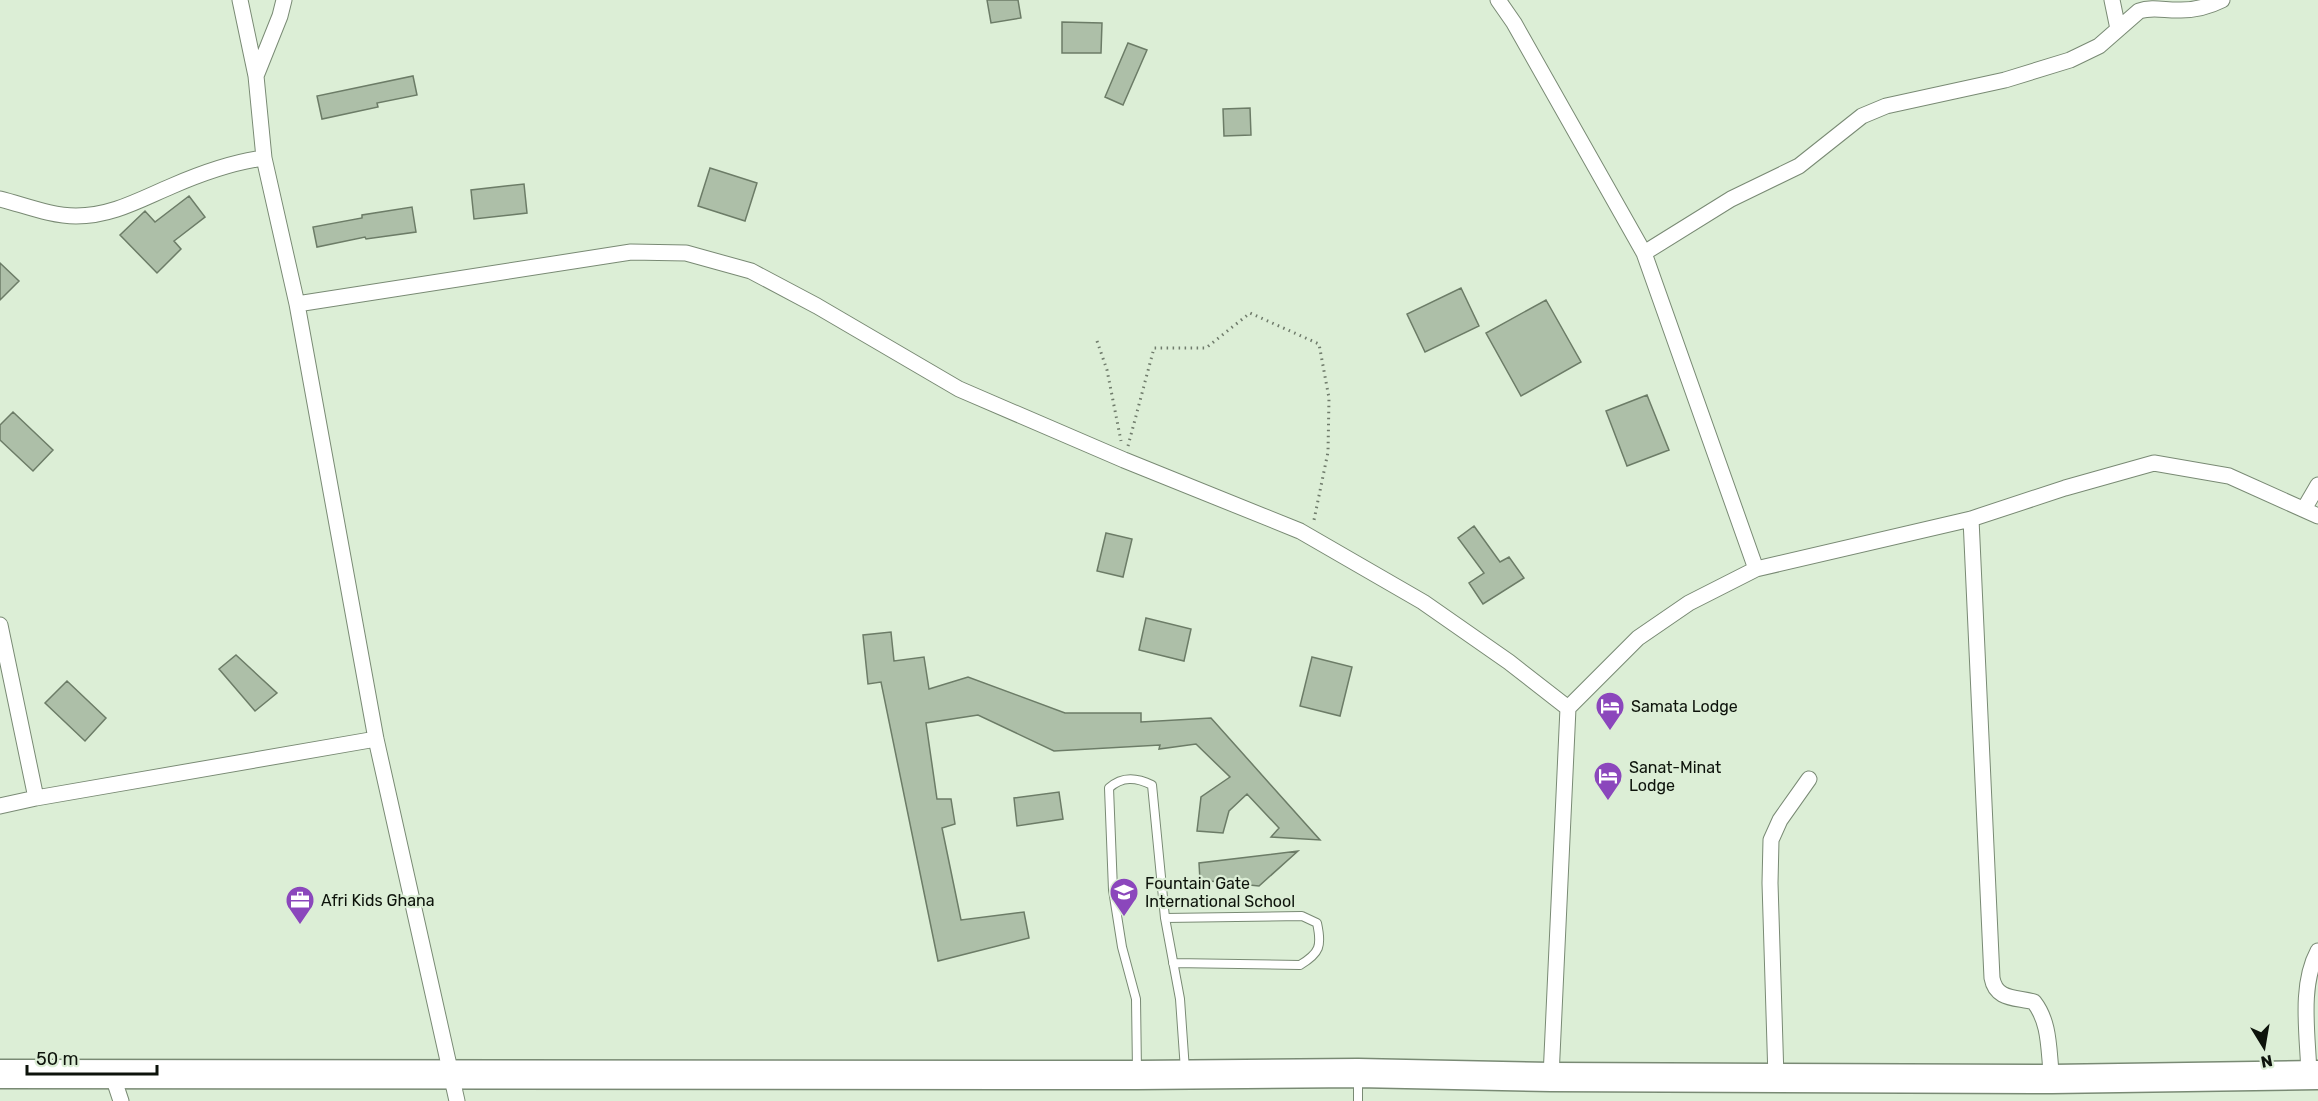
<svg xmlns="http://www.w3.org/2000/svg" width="2318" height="1101" font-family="Rubik,sans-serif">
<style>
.building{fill:#adbfa8;stroke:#6c7c67;stroke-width:1.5}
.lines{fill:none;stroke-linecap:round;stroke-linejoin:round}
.lane-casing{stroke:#798a74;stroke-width:10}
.street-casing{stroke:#798a74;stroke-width:17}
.highway-casing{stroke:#798a74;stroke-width:31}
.path{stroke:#6f7b6b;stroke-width:3;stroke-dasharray:1.5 4.5;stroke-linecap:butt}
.lane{stroke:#fff;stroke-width:8}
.street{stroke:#fff;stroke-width:15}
.highway{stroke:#fff;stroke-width:28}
.labels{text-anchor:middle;stroke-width:4.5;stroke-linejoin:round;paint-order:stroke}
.poi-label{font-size:16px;fill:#0d130b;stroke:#dceed6;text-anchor:start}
</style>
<rect width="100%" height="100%" fill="#dceed6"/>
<path class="building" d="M987,0h31l3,18 -30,5z
M1062,22l40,1 -1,30h-39z
M1128,43l19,7 -24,55 -18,-8z
M413,76l4,19 -40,8 1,4 -56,12 -5,-23z
M1250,108l1,27 -27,1 -1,-27z
M710,168l47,15 -12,38 -47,-15z
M524,184l3,29 -53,6 -3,-29z
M189,196l16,21 -31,24 7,8 -24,24 -37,-38 25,-24 10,11z
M412,207l4,25 -50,7 -1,-2 -48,10 -4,-20 49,-9v-3z
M0,263l19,18 -19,19z
M1461,288l18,38 -54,26 -18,-38z
M1546,300l35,62 -60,34 -35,-63z
M1647,395l22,55 -42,16 -21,-55z
M13,412l40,38 -20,21 -33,-31v-15z
M1474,526l26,36 9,-5 15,21 -41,26 -14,-21 15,-10 -26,-35z
M1106,533l26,6 -9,38 -26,-6z
M1146,618l45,11 -7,32 -45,-11z
M891,632l3,29 30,-4 5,32 39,-12 97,36h76v9l70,-4 109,122 -49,-3 8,-9 -32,-34 -18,17 -6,22 -26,-2 4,-34 29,-20 -34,-33 -37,5 1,-4 -106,6 -76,-36 -52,8 11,76h14l4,25 -13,4 19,92 63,-8 5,26 -91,23 -57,-279 -13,2 -5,-49z
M236,655l41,38 -22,18 -36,-42z
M1312,657l40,10 -12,49 -40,-10z
M67,681l39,37 -21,23 -40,-38z
M1059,792l4,27 -46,7 -3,-28z
M1298,851l-39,35 -59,-6 -1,-17z"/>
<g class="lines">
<g class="lane-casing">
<path id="lane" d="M1165,918l137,-2 15,7c5,23 3,30 -17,42l-127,-2
M1137,1071l-1,-72 -14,-52 -9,-57 -4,-102c13,-12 27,-11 43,-3l13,133 15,81 5,71
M1358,1077v24"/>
</g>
<g class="street-casing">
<path id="street" d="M240,0l16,76 8,82 33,146
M1498,0l16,23 130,230 112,316
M2112,0l6,29
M256,76l24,-60 4,-16
M0,199c24,6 51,17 76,17 36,0 65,-17 96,-30 30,-13 60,-24 92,-28
M1644,253l87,-54 68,-33 63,-50 24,-10 119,-26 65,-20 29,-14 40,-35c14,-5 28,0 42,-1 14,0 29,-4 41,-10
M2304,509l14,-24
M1971,519l21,459c4,22 23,19 42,24 17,22 14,50 18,77
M0,625l36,173
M1568,708l70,-70 51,-35 67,-34 215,-50 94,-31 89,-25 75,13 89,40
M0,806l36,-8 340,-59
M112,1074l9,27
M2309,1075c-1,-39 -10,-89 9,-124
M1776,1078l-6,-195 1,-43 9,-20 29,-41
M457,1101l-81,-362 -79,-435 334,-52 55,1 65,18 66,35 142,83 165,71 176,71 123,71 86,60 59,46 -17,369"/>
</g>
<g class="highway-casing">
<path id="highway" d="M0,1074l1137,1 221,-2 193,4 501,2 266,-4"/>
</g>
<path class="path" d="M1097,341l10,29 14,71
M1128,446l26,-98h52l44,-35 69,31 10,54 -1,54 -14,68"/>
<use href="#lane" class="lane"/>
<use href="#street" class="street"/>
<use href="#highway" class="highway"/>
</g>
<defs>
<g id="hotel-pin" transform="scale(1.5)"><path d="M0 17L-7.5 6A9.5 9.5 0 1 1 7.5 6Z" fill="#8b47bc" stroke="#dceed6"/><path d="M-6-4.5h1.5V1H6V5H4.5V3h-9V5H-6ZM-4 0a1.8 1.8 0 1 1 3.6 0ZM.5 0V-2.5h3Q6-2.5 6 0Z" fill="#fff"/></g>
<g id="school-pin" transform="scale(1.5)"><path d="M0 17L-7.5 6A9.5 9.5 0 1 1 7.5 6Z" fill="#8b47bc" stroke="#dceed6"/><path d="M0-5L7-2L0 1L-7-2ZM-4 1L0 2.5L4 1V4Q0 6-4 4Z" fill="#fff"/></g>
<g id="office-pin" transform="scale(1.5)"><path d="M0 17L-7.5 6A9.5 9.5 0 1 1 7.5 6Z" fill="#8b47bc" stroke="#dceed6"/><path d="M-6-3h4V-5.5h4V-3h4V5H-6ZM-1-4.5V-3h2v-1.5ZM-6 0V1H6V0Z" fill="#fff"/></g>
</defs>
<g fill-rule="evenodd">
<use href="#hotel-pin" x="1610" y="706"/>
<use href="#hotel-pin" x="1608" y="776"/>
<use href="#school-pin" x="1124" y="892"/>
<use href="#office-pin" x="300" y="900"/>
</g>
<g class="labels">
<g class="poi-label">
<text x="1631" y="712">Samata Lodge</text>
<text x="1629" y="773">Sanat-Minat<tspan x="1629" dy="18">Lodge</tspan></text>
<text x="1145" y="889">Fountain Gate<tspan x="1145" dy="18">International School</tspan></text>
<text x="321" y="906">Afri Kids Ghana</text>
</g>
</g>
<g transform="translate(2264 1047) rotate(169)" stroke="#dceed6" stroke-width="4.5" paint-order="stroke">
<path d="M0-4.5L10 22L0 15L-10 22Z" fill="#0d130b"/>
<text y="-9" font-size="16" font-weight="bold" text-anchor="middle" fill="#0d130b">N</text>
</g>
<path d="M27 1065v9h130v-9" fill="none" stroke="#0d130b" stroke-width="3"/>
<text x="36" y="1065" font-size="18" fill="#0d130b" stroke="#dceed6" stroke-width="4.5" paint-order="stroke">50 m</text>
</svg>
